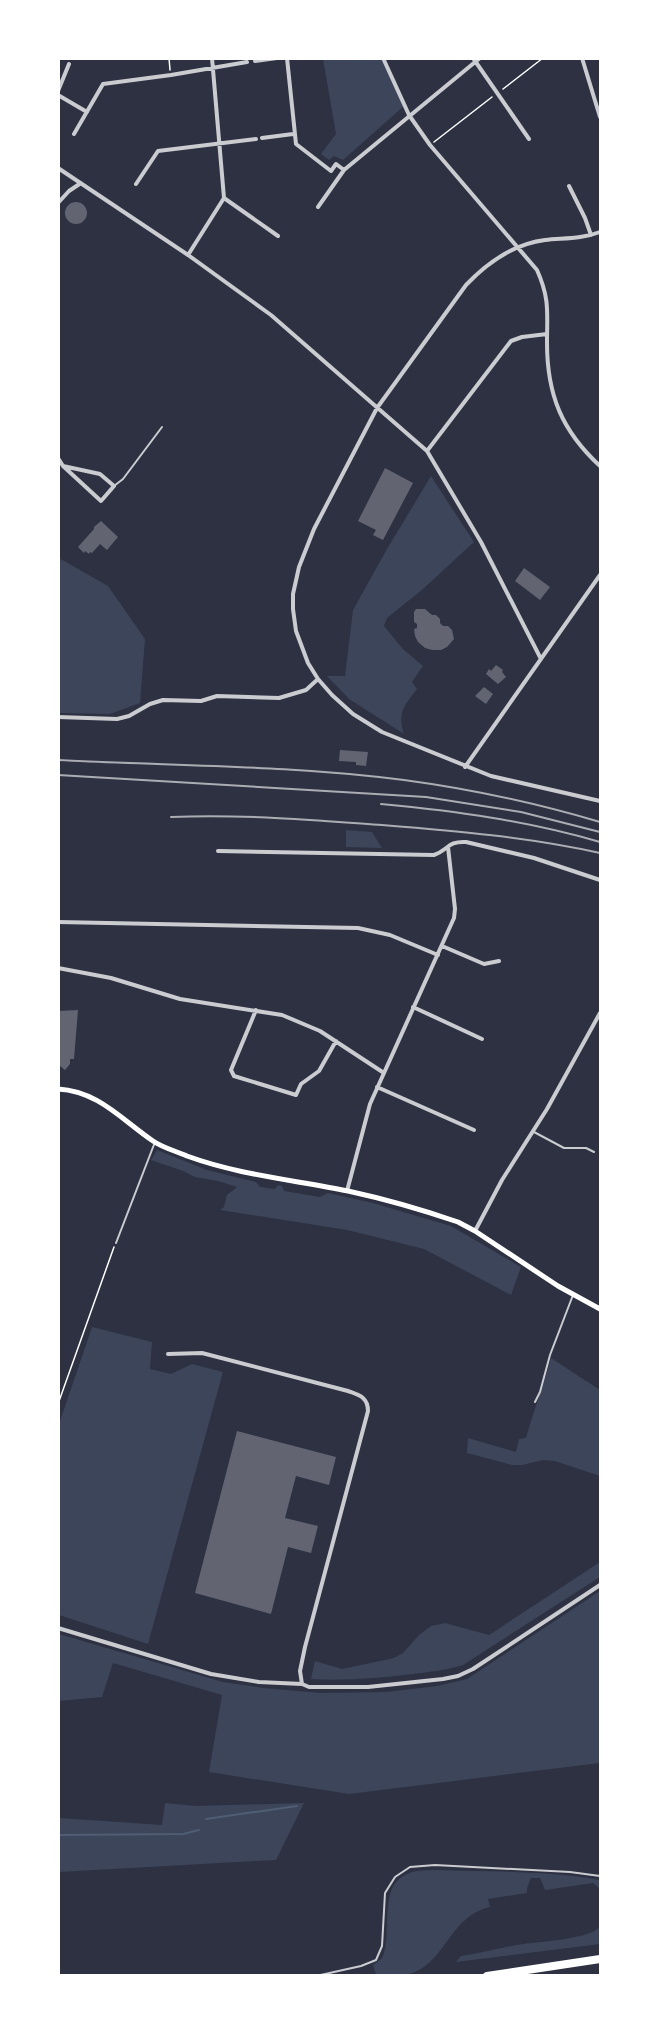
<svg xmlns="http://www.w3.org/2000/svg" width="659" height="2034" font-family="'Golos Text',sans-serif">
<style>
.green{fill:#3c4559}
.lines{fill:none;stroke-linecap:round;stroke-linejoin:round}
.stream{stroke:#4f5d75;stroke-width:2}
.building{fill:#626471}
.path{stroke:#fff;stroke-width:1.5}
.service{stroke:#caccd0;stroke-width:2}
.minor{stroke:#caccd0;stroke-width:4}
.secondary{stroke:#fff;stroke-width:5}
.motorway{stroke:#fff;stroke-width:8}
.rail{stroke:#abadb3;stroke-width:2}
</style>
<rect width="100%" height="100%" fill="#2d3142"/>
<path class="green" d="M323,59h58l23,47 -61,54 -9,-4 -5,4 -8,-6 15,-20z
M431,476l43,66 -51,47 -36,29 -3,8 19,23 20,17 -11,16 5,7c-13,17 -20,24 -13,45l-55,-35 -22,-23h18l8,-66 34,-61z
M59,558l49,28 37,53 -5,64 -30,11 -51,-1z
M346,830l26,2 10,16 -36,-1z
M157,1150l50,20 49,12 4,5 15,2 3,-4 4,1 2,5 36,6 8,-4 45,10 78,23 70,41 -10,28 -87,-46 -77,-19 -127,-20 4,-3 3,-12 10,-8 -19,-6 -23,-4 -12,-6 -32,-11z
M92,1327l60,15 -2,27 21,5 21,-10 31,8 -75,272 -89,-29v-191z
M551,1358l49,32v86l-45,-15 -11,-1 -22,5h-10l-45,-12 1,-15 48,14 3,-13 7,-1c7,-27 18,-52 25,-80z
M600,1562v15l-137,88c-16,5 -33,7 -50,9 -34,4 -67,7 -102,5l4,-18 27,8 52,-11 9,-5 16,-18 12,-9 14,-3 44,12z
M600,1591v172l-251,31 -140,-22 13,-77 -109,-32 -11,34 -43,4v-67l164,48 41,6 57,5 65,-1 51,-6 30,-7z
M165,1803l31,3 108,-3 -28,57 -217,12v-54l103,7z
M436,1870c54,2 111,0 164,10v9l-7,-6 -48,7 -5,-12h-9l-4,10v5l-39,6 2,8c-43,10 -44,60 -85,68 -9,2 -20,1 -29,0l-3,-10c4,-3 8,-5 10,-9 11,-29 -9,-77 34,-85 6,-1 13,-1 19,-1z
M600,1927v17l-144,18 5,-6c17,-2 34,-7 51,-10 22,-5 73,-5 88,-19z"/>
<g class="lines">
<path class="stream" d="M206,1819l91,-13
M58,1835l125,-1 16,-4"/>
</g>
<path class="building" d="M65 213a11 11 0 1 1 22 0a11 11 0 1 1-22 0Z
M385,468l28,15 -30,57 -10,-5 3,-5 -18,-9z
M101,521l17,16 -11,13 -7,-6 -8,9 -2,-1 -1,2 -4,-3 -1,2 -6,-6 16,-18v-2z
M524,568l26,19 -10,13 -25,-19z
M416,609h9l7,6h4l4,4v4l3,3h5l4,4 2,9 -7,8 -6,3h-9l-7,-2 -7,-6 -3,-6 -1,-7 3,-1v-4l-3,-2v-10z
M496,665l7,5 -1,2 4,5 -8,7 -12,-10 3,-5 2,2z
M484,687l9,7 -7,10 -11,-8z
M340,750l28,2 -2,14 -10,-1v-3l-17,-1z
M78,1010l-4,49h-4v5l-5,6 -6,-5 -1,-54z
M237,1431l99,26 -7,28 -33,-9 -11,42 33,8 -7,27 -23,-6 -17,67 -76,-21z"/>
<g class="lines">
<path class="path" d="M169,58l1,12
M503,89l40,-31
M434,142l58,-45
M58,1404l56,-157"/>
<path class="service" d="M114,486l9,-7 39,-52
M534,1132l30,16h22l8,4
M116,1243l39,-101
M535,1402l5,-10 10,-37 23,-60
M316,1976l45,-10 15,-6 6,-14 3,-53 10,-16 15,-10 25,-2 135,7 30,4"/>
<path class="minor" d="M287,58l9,86 35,27 5,-7 8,6
M383,58l26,57 21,30 107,125c13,29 10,43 10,73 0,52 15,88 53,123
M473,58l56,81
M582,58l18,59
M255,61l22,-3
M58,91l11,-27
M58,95l29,17
M74,134l29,-50 68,-9 76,-13
M262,138l31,-4
M58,168l130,87 83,60 156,136 54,91 60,117
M136,184l22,-33 98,-12
M569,186l16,32 6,17
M224,198l54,38
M58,203l11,-12 12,-8
M318,207l26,-37 136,-112
M600,232c-18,7 -36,6 -55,8 -32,4 -57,22 -79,45l-89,123 -63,121 -15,38 -6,27v15l3,22 12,32 10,16 14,16 21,19 29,18 109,44 109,25
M188,255l36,-57 -12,-140
M427,451l84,-110 11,-4 25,-3
M58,458l5,8 38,35 13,-15 -14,-12 -37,-8
M58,717l59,2 12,-3 21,-12 13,-4 38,1 16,-5 62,2 27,-8 12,-11
M465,767l135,-192
M218,851l216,4c15,-5 13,-14 32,-13l68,16 66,22
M58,922l300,6 32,7 48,20
M442,946l42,18 15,-3
M58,968l53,10 69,21 102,16 38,16 64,42
M413,1007l69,32
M256,1010l-25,60 3,6 62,19 5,-11 18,-13 17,-30
M377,1087l97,43
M347,1191l23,-87 84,-186 1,-9 -7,-62
M475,1231l27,-51 45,-71 53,-96
M168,1354l34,-1 146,38c11,4 20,6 20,20l-63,236 -5,24 2,13
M58,1628l153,46 48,8 43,2 7,3h59l75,-8 15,-3 15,-7 127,-84"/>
<path class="secondary" d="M58,1089c40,2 64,31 95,52 10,7 23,10 34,15 52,19 107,24 161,35 37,8 75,19 110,31l17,9 83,55 42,23"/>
<path class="motorway" d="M487,1976l113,-17"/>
<path class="rail" d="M58,760c115,6 232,5 346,20 67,9 132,23 196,42
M58,775l368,22 95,15 79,20
M381,804c75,7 147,17 219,38
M171,817c71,-3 141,3 211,8 74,6 146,12 218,28"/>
</g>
<rect width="659" height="2034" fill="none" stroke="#ffffff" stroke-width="120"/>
</svg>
